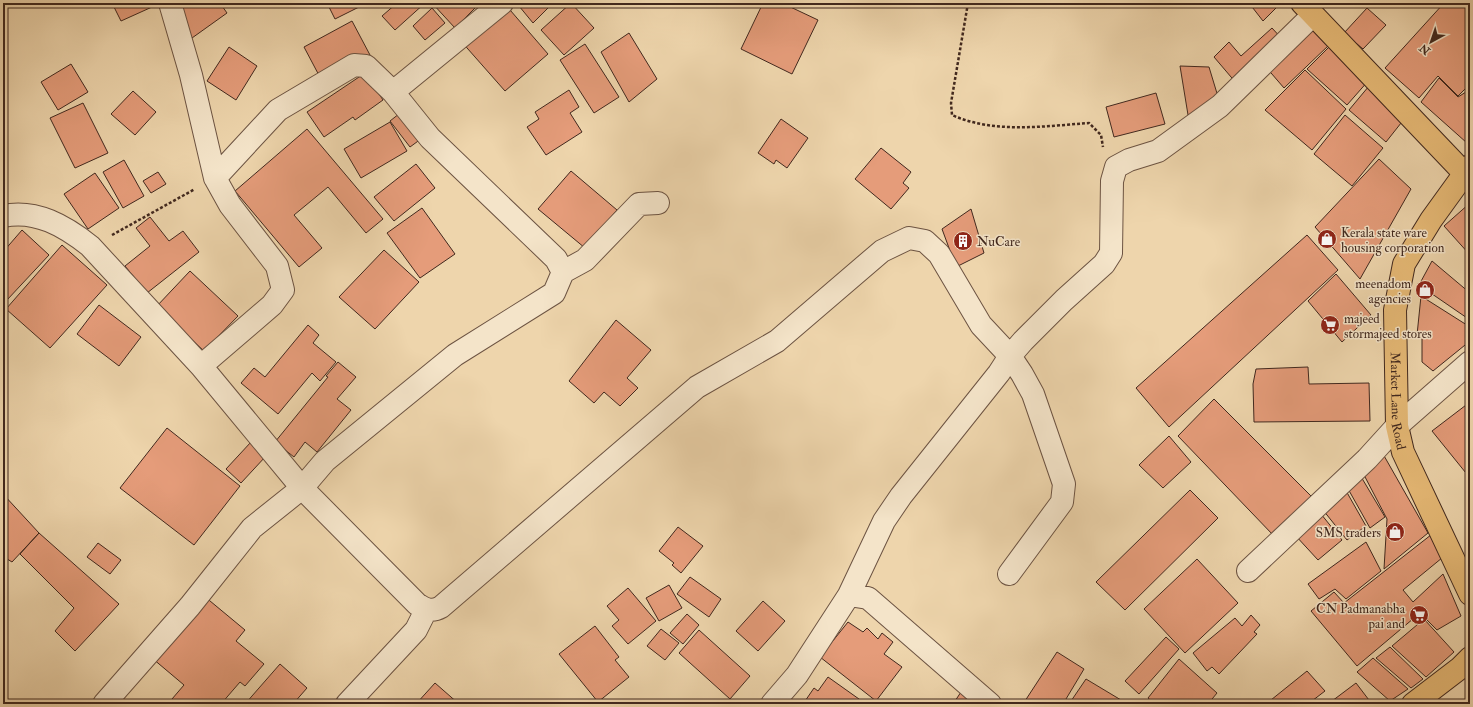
<svg xmlns="http://www.w3.org/2000/svg" width="1473" height="707" font-family="'IM FELL Double Pica',serif">
<style>
.building{fill:#e59c7a;stroke:#41281e}
.lines{fill:none;stroke-linecap:round;stroke-linejoin:round}
.minor-casing{stroke:#6c5342;stroke-width:24}
.major-casing{stroke:#41281e;stroke-width:24}
.path{stroke:#41281e;stroke-width:2.5;stroke-dasharray:3 2;stroke-linecap:butt}
.minor{stroke:#f4e4c9;stroke-width:22}
.major{stroke:#e7ba76;stroke-width:22}
.labels{text-anchor:middle;stroke-width:3;stroke-linejoin:round;paint-order:stroke}
.poi-label{font-size:13px;fill:#41281e;stroke:#f4e4c9;text-anchor:start}
.street-label{font-size:13px;fill:#41281e;stroke:#f4e4c9}
</style>
<rect width="100%" height="100%" fill="#eed5ac"/>
<filter id="stains"><feTurbulence type="fractalNoise" baseFrequency=".005" numOctaves="4"/><feColorMatrix values="0 0 0 0 .2 0 0 0 0 .09 0 0 0 0 .02 0 0 0 .5 -.17"/></filter>
<radialGradient id="worn" r=".72"><stop offset=".6" stop-color="#630" stop-opacity="0"/><stop offset="1" stop-color="#630" stop-opacity=".3"/></radialGradient>
<path class="building" d="M112,3h38l2,4 -31,14z
M165,3h55l7,10 -35,25z
M327,3h40l-32,16z
M397,3h28l-30,27 -13,-14z
M432,3h44l2,2 -23,23z
M504,3l44,51 -43,37 -45,-51z
M521,3h32l-20,20 -14,-17z
M571,3l23,25 -30,27 -23,-25z
M763,3h19l36,17 -26,54 -51,-25z
M1249,3h30l1,1 -17,17z
M1444,3h26v81l-12,12 -20,-20 -19,22 -34,-30z
M432,8l13,15 -20,17 -12,-14z
M1367,8l19,17 -23,24 -19,-16z
M352,21l18,34 -48,26 -18,-34z
M1309,24l20,21 -45,43 -19,-22z
M1272,28l11,12 -46,44 -23,-27 15,-15 12,14z
M629,33l28,46 -28,23 -28,-50z
M585,44l34,53 -25,16 -34,-53z
M1331,45l38,35 -22,25 -40,-36z
M229,47l28,19 -21,34 -29,-19z
M71,64l17,28 -30,18 -17,-28z
M1180,66l29,1 10,33 -30,21z
M1305,70l41,39 -34,41 -47,-40z
M365,73l18,27 -28,20 -2,-3 -29,20 -17,-25z
M1439,78l19,19 8,-5 4,4v43l-3,4 -46,-41z
M1369,86l36,32 -19,24 -37,-32z
M569,90l10,17 -9,6 12,19 -36,23 -19,-28 12,-8 -4,-7z
M133,91l23,21 -21,23 -24,-21z
M1156,93l9,31 -51,13 -8,-30z
M83,103l25,50 -33,15 -25,-50z
M409,106l20,27 -19,14 -20,-26z
M1345,115l38,33 -31,38 -38,-32z
M781,119l27,19 -21,30 -11,-8 -2,4 -16,-11z
M390,122l17,29 -46,27 -17,-29z
M307,129l76,90 -17,14 -38,-46 -34,28 28,33 -23,19 -64,-76z
M881,148l30,24 -8,11 6,5 -18,21 -36,-30z
M1379,159l32,30 -51,90 -45,-52z
M124,160l20,36 -21,12 -20,-36z
M416,164l19,24 -41,33 -20,-24z
M571,171l46,39 -32,38 -47,-39z
M158,172l8,12 -15,9 -8,-12z
M95,173l24,35 -31,21 -24,-35z
M1470,203v52l-26,-29z
M422,208l33,46 -35,24 -33,-45z
M971,209l13,44 -28,14 -14,-38z
M150,217l19,24 14,-10 16,21 -52,41 -22,-27 25,-20 -14,-18z
M22,230l27,25 -42,45 -4,-4v-44z
M1307,235l31,35 -169,157 -33,-39z
M62,245l45,40 -57,63 -44,-39z
M384,250l35,32 -44,47 -36,-32z
M1432,261l38,32v27l-51,-35z
M190,271l48,45 -34,35 -48,-44z
M1336,274l35,41 -29,27 -34,-41z
M1421,296l49,31v14l-37,30 -11,-9v-23l-5,-4z
M99,305l42,32 -22,29 -42,-32z
M616,320l35,30 -24,28 11,10 -18,18 -16,-14 -10,11 -25,-22z
M308,325l11,10 -6,8 23,19 -16,19 -8,-8 -34,41 -37,-31 13,-15 11,9z
M338,362l18,15 -19,22 14,11 -34,42 -12,-10 -11,15 -19,-15 53,-65 -2,-1z
M1308,367l1,17 60,-1 1,38 -116,1 -1,-38 3,-15z
M1214,399l98,98 -38,39 -96,-100z
M1470,402v76l-38,-47z
M167,428l73,58 -46,59 -74,-57z
M1169,436l22,26 -28,26 -24,-23z
M251,442l15,14 -25,27 -15,-14z
M1383,454l45,79 -44,36 3,-50 -23,-44z
M1360,475l25,42 -15,11 -23,-41z
M1345,489l21,37 -19,14 -24,-30z
M1190,490l28,28 -93,92 -29,-28z
M3,494l36,39 -27,29 -8,-5 -1,1z
M1321,514l21,26 -24,20 -23,-25z
M678,527l25,19 -22,27 -9,-8 2,-2 -15,-12z
M1436,531l12,22 -45,37 10,12 30,-28 18,42 -24,14 -17,-17 -63,53 -46,-55 23,-19 10,11z
M39,533l80,71 -44,47 -20,-20 19,-23 -54,-54z
M1366,542l15,29 -35,28 -11,-10 -16,10 -11,-15z
M98,543l23,17 -11,14 -23,-17z
M1197,559l41,44 -53,50 -41,-44z
M690,577l31,22 -12,18 -32,-23z
M669,585l13,23 -23,13 -13,-23z
M628,588l28,33 -28,23 -16,-18 7,-6 -12,-14z
M198,591l47,39 -9,11 28,23 -19,22 -5,-4 -19,22h-43l-6,-5 12,-14 -38,-32z
M763,601l22,20 -27,30 -22,-20z
M687,614l12,11 -16,19 -13,-11z
M1251,615l9,10 -6,7 3,2 -38,40 -7,-7 -5,4 -14,-18 42,-35 7,8z
M1424,619l30,33 -28,25 -34,-31z
M848,622l15,10 4,-4 11,11 4,-6 11,9 -9,12 18,13 -26,34 -56,-44z
M595,626l24,31 -4,3 14,17 -31,25 -39,-48z
M661,629l18,14 -14,17 -18,-14z
M699,630l51,46 -20,23 -51,-46z
M1166,637l13,12 -40,45 -14,-13z
M1390,647l33,32 -12,9 -35,-30z
M1057,652l27,17 -21,35h-40z
M1373,658l35,31 -18,12 -33,-29z
M1179,659l38,34 -9,11h-53l-7,-6z
M280,664l27,24 -14,16h-48z
M1307,671l18,20 -17,13h-42z
M828,677l38,27h-63l11,-16 4,3z
M1086,679l40,24 -57,1z
M435,683l24,21h-43z
M1356,683l16,21h-44z
M961,692l12,12h-20z"/>
<g class="lines">
<g class="minor-casing">
<path id="minor" d="M170,3l21,72 24,103 15,27 47,61 6,24 -11,15 -71,61
M393,92l109,-89
M215,178l63,-68 76,-45 12,1 27,26 37,46 126,121 7,13
M3,216c33,-7 62,10 87,30l111,120 101,122 115,116c9,6 15,8 24,3l256,-220 80,-46 105,-90 27,-13 16,3 14,13 42,71 29,31 12,18 11,20 31,90 -2,18 -53,72
M1248,571l119,-112 30,-33 73,-64
M849,595l19,3 122,106
M104,704l86,-98 62,-78 50,-40 23,-27 130,-106 99,-62 9,-21 22,-12 54,-56 19,-1
M347,704l69,-74 10,-20
M772,704l25,-29 52,-80 35,-74 17,-25 98,-123 11,-17 13,-15 41,-41 40,-36 7,-11 1,-72 4,-14 13,-7 29,-9 62,-45 93,-91"/>
</g>
<g class="major-casing">
<g id="major">
<path d="M1302,3l163,171"/>
<path id="s1" d="M1470,166l-39,54 -27,44 -9,46 2,116 6,26 67,142"/>
<path d="M1413,704l47,-36 10,-10"/>
</g>
</g>
<path class="path" d="M968,3l-17,100 1,12c42,19 93,11 137,8l12,12 2,12
M112,235l83,-46"/>
<use href="#minor" class="minor"/>
<use href="#major" class="major"/>
</g>
<defs>
<g id="shop-disc" transform="scale(1)"><circle r="9.5" fill="#8f2418" stroke="#f4e4c9"/><path d="M-5-2.5h2.3a2.7 3.5 0 0 1 5.4 0H5L5.5 6h-11ZM-1.5-2.5h3a1.5 2.3 0 0 0-3 0Z" fill="#fff"/></g>
<g id="building-disc" transform="scale(1)"><circle r="9.5" fill="#8f2418" stroke="#f4e4c9"/><path d="M-4-6H4V6H1V3H-1V6H-4ZM-2.5-4.3h1.7v1.8h-1.7ZM.8-4.3h1.7v1.8H.8ZM-2.5-1h1.7V.8h-1.7ZM.8-1h1.7V.8H.8Z" fill="#fff"/></g>
<g id="supermarket-disc" transform="scale(1)"><circle r="9.5" fill="#8f2418" stroke="#f4e4c9"/><path d="M-6-5.5h2.5l.6 2H6L4.5 2H-2.5L-4.4-4H-6ZM-1.5 3.2a1.3 1.3 0 1 0 .1 0ZM3 3.2a1.3 1.3 0 1 0 .1 0Z" fill="#fff"/></g>
</defs>
<g fill-rule="evenodd">
<use href="#shop-disc" x="1327" y="239"/>
<use href="#building-disc" x="963" y="241"/>
<use href="#shop-disc" x="1425" y="290"/>
<use href="#supermarket-disc" x="1330" y="325"/>
<use href="#shop-disc" x="1395" y="532"/>
<use href="#supermarket-disc" x="1419" y="615"/>
</g>
<g class="labels">
<g class="poi-label">
<text x="1341" y="237">Kerala state ware<tspan x="1341" dy="15">housing corporation</tspan></text>
<text x="977" y="246">NuCare</text>
<text x="1411" y="288" text-anchor="end">meenadom<tspan x="1411" dy="15">agencies</tspan></text>
<text x="1344" y="323">majeed<tspan x="1344" dy="15">stormajeed stores</tspan></text>
<text x="1381" y="537" text-anchor="end">SMS traders</text>
<text x="1405" y="613" text-anchor="end">CN Padmanabha<tspan x="1405" dy="15">pai and</tspan></text>
</g>
<g class="street-label">
<text dy="5" stroke="none"><textPath href="#s1" startOffset="256">Market Lane Road</textPath></text>
</g>
</g>
<rect width="1473" height="707" fill="none" stroke="#eed5ac" stroke-width="16"/>
<rect x="4" y="4" width="1465" height="699" fill="none" stroke="#41281e" stroke-width="2"/>
<rect x="8" y="8" width="1457" height="691" fill="none" stroke="#41281e"/>
<g transform="translate(1431 42) rotate(220)" stroke="#f4e4c9" stroke-width="3" paint-order="stroke">
<path d="M0-3L7 15L0 10L-7 15Z" fill="#41281e"/>
<text y="-6" font-size="11" font-weight="bold" text-anchor="middle" fill="#41281e">N</text>
</g>
<rect width="100%" height="100%" filter="url(#stains)"/>
<rect width="100%" height="100%" fill="url(#worn)"/>
</svg>
